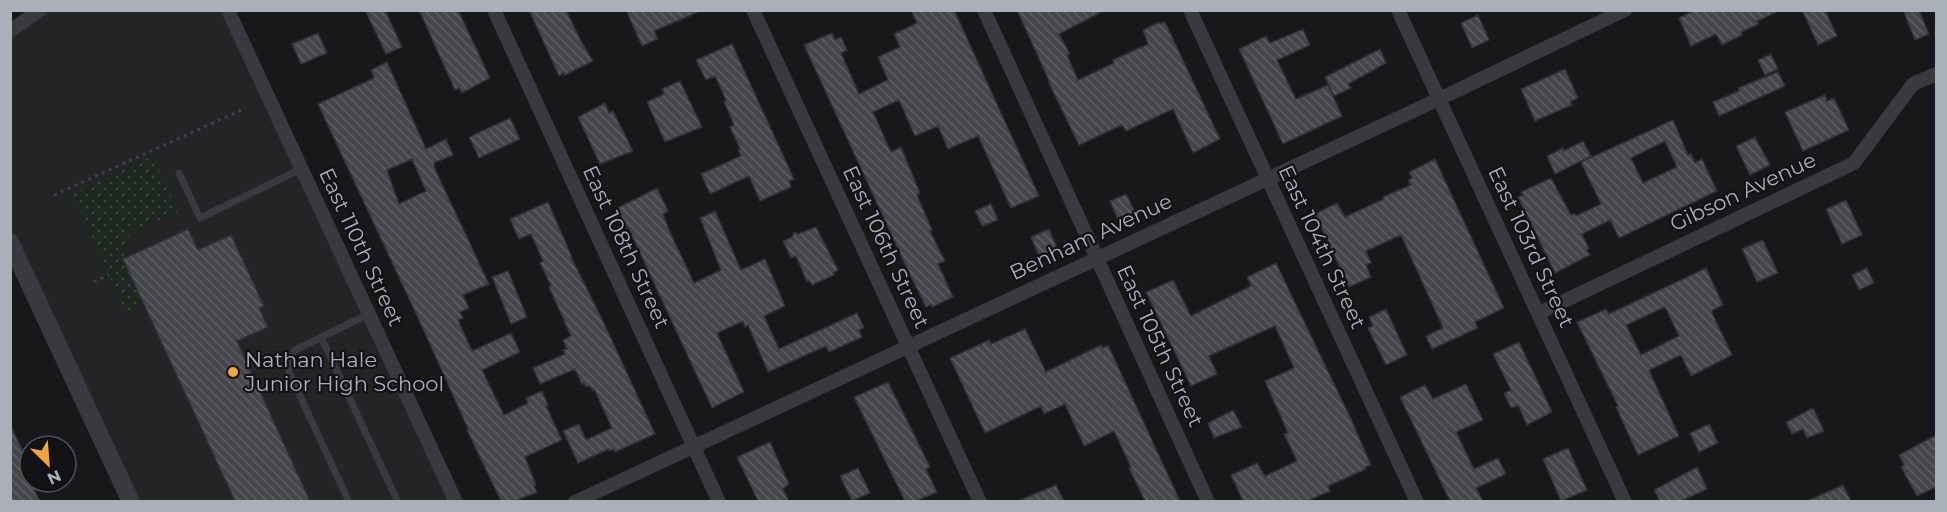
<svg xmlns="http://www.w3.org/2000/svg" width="1947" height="512" font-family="Montserrat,sans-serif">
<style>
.built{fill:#232426}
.grass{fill:url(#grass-dots)}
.building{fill:url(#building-back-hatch);stroke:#313235;stroke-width:1.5;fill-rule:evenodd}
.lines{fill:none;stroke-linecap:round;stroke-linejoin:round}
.path{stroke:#3e4145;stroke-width:3;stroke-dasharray:3 4.5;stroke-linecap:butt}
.service{stroke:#383a3e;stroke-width:7}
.minor{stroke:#383a3e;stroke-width:14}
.tertiary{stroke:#383a3e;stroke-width:18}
.poi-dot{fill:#f2a637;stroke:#121214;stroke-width:2}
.labels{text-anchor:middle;stroke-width:4.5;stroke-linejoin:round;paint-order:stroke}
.street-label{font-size:21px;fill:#aab0b9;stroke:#121214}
.poi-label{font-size:21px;fill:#aab0b9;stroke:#121214;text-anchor:start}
</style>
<defs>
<pattern id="grass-dots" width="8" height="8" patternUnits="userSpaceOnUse" patternTransform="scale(1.5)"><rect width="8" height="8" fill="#1f2820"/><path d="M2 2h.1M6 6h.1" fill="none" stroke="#3d453e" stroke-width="1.8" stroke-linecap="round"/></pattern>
<pattern id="building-back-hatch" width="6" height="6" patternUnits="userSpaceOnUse" patternTransform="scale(1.5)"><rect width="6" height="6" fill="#444649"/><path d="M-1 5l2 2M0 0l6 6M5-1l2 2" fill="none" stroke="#5c5e61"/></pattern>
</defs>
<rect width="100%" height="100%" fill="#171819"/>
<path class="built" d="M40,11h188l228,490h-325l-120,-259 -1,-211z"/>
<path class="grass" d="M152,156l27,56 -48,20 -9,20 24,52 -20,9 -53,-120z"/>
<path class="building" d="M365,10h20l17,37 -16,7z
M419,10h39l32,68 -28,15 -3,-5 -4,2z
M529,10h37l15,31 12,20 -28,14 -1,-2 -5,3z
M626,10h77l-49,21 4,8 -16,7z
M911,10h43l85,186 -28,12 -33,-72 -30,13 -10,-23 -23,10 -16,-36 -26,12 18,40 10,-5 19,46 -3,2 15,35 -2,1 15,30 -7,3 15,33 -21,10 -1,-2 -5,2 -15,-30 -107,-232 28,-12 3,7 6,-3 6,13 -6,3 18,41 29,-14 -10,-23 22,-10 -6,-13 23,-11z
M1017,10h88l-46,24 11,20 -3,1 11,25 36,-17 -1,-3 35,-16 -5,-14 16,-8 1,2 5,-2 55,117 -27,14 -20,-44 -47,22 -4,-6 -43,20 -30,-62h1z
M1695,10h86l-24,11 2,3 -18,8 1,3 -20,10 -6,-11 -25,12 -12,-28z
M1802,10h23l12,26 -19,9z
M1903,10h16l10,24 -14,6z
M1478,15l11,25 -17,8 -11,-25z
M1303,29l7,16 -33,15 19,39 32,-14 14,31 -59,28 -44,-95 27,-13 4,7z
M318,33l9,20 -26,11 -9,-20z
M732,44l62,135 -5,2 2,6 -31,14 -11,-25 -39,18 -9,-20 40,-18 -3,-6 2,-1 -10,-22 4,-2 -10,-23 2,-2 -11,-24 -9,4 -10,-20z
M1380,49l6,14 -38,21 3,4 -17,8 -9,-19z
M1771,54l7,15 -13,6 -7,-15z
M387,62l39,87 20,-10 7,16 -19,8 1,6 54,115 -26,11 6,13 -9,4 3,6 -5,2 14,31 39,-18 9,19 -38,18 22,45 24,-12 -2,-5 16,-7 6,14 -2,1 16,34 -37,17 11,28 -2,1 3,6 -22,9h-14l-34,-71 1,-1 -43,-96 -107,-229 56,-26 -3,-8zM412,159l14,32 -27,13 -12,-34z
M1565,69l13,29 -8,4 2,3 -37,16 -14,-32z
M1778,72l7,14 -66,30 -6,-14 26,-11 -1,-3z
M680,81l22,46 -37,15 -18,-40 17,-8 -2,-5z
M1825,95l2,6 7,-3 15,32 -46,21 -18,-39z
M605,103l4,10 4,-2 20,40 -33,13 -22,-47z
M510,118l10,21 -41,19 -10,-21z
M1673,120l15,35 3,-1 4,9 7,-4 15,32 -98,47 -9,-18 -28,14 7,15 -2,1 3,5 -35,18 -37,-76 5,-2 -2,-3 30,-14 20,37 4,-1 1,2 25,-12 -20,-42zM1665,141l12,26 -34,16 -12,-25z
M1755,137l15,28 -20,10 -14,-29z
M1583,141l8,15 -36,18 -8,-18 16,-8 1,3z
M1435,159l69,149 -29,14 3,6 -46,21 -6,-13 17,-8 -42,-93 -35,16 5,12 -5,2 5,12 -22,10 -34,-73 22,-11 8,14 39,-18 -1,-2 28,-12 -3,-5 4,-2 -3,-6z
M657,188l11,23 -5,3 7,18 24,51 27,-13 -21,-52 15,-7 26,59 24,-11 20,47 -21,10 15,33 78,-36 7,15 -5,2 3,7 -33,15 -3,-6 -58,26 -20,-47 -3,2 -2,-6 -26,12 27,59 -32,16 -84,-181 -1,1 -10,-20z
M1126,194l10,20 -17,8 -9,-21z
M1846,200l16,35 -20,9 -16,-35z
M548,202l24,55h-1l32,64 52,113 -40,18 -1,-3 -5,2v-2l-31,14 -15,-32 16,-7 7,16 26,-12 -18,-39 -2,1 -2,-4 -4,1 -2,-4 -2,1 -7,-15 -35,15 -7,-16 32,-14 -2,-4 4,-1 -4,-9 8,-4 -22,-49 2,-1 -11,-23 3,-2 -12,-27 -12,5 -9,-20z
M991,204l7,16 -16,6 -7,-15z
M816,227l22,43 -5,3 1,2 -22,10 -3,-5 -2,2 -11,-26 -5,2 -8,-17 9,-4 2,-5 4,2z
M188,229l10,21 33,-15 33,71 -5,2 9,19 -31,14 73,160h-75l-112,-242z
M1049,229l9,21 -18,8 -9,-21z
M1763,240l15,33 -21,9 -15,-33z
M1276,263l76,158 19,44 -6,2 1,2 -38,17 2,5 -23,10h-64l-12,-26 26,-12 8,13 32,-15 -13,-27 4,-1 -23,-52 29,-13 -19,-42 -66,30 8,18 -26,12 -45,-94 27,-12 18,36 60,-30 -4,-9z
M1706,268l17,37 -10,5 -1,3 20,42 -41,21 -10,-21 -32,15 30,66 -41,19 -22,-48 2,-1 -41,-84 29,-13 3,5zM1665,307l14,29 -38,19 -15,-30z
M1867,268l7,15 -15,7 -7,-15z
M508,271l19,46 -16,7 -19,-47z
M1386,309l21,46 -21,10 -18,-37 5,-2 -4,-9z
M1025,329l21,43 55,-27 2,3 5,-3 72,156h-35l-16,-33 2,-1 -17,-36 -30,15 -19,-42 -21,10 -3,-8 -56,27 -35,-75 39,-18 2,4z
M1519,342l33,70 -25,13 -9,-20 -7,3 -7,-15 7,-3 -18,-36z
M888,382l42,85 -4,2 11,23 -21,9h-11l-51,-104z
M1466,384l17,36 -27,12 18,37 24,-11 8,16 -30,14 7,13h-33l-50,-104 25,-12 8,14z
M1813,408l11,23 -17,7 -4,-9 -11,5 -6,-12z
M1233,410l9,17 -28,11 -6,-15z
M10,424l20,42v16l10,19h-30z
M1709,424l9,19 -19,9 -9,-19z
M1936,435v52l-19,9 -16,-29 3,-2 -5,-10z
M770,442l19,42 -6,5 6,12h-31l-21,-44z
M1568,448l19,42 -26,11 -18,-42z
M1697,467l10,22 -26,12h-21l-6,-11z
M858,468l12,25 -18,8 -12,-25z
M1056,485l8,16h-46z
M1843,485l8,16h-44z"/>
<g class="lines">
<path class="path" d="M54,195l192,-87
M94,282l15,-7"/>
<path class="service" d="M179,173l21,45 101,-49
M321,337l77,165
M349,502l-60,-130 1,-14 5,-8 74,-36"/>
<path class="minor" d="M228,10l228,492
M494,10l225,492
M753,10l227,492
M984,10l224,492
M1190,10l227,492
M1398,10l227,492
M10,31l30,-21
M1539,313l315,-150 59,-79 23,-10
M575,502l864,-403 186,-89"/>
<path class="tertiary" d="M10,242l121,260"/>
</g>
<circle class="poi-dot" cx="233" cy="372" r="6"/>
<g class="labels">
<g class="street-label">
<text transform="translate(1743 192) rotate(-25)" y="7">Gibson Avenue</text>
<text transform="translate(1091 237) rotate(-25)" y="7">Benham Avenue</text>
<text transform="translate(361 247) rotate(65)" y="7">East 110th Street</text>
<text transform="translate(626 247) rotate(65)" y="7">East 108th Street</text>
<text transform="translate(886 247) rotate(65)" y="7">East 106th Street</text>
<text transform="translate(1322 247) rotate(65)" y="7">East 104th Street</text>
<text transform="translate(1531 247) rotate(65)" y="7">East 103rd Street</text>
<text transform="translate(1160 346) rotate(65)" y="7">East 105th Street</text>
</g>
<g class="poi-label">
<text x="245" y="367">Nathan Hale<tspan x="245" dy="24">Junior High School</tspan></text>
</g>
</g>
<rect width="1947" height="512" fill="none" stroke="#aab0b9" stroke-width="24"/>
<g transform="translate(48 464) rotate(155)"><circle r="28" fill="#121214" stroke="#4f5156" stroke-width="1.5"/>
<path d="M0-4.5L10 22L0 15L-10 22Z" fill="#f2a637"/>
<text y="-9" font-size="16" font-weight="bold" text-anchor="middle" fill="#aab0b9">N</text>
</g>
</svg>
